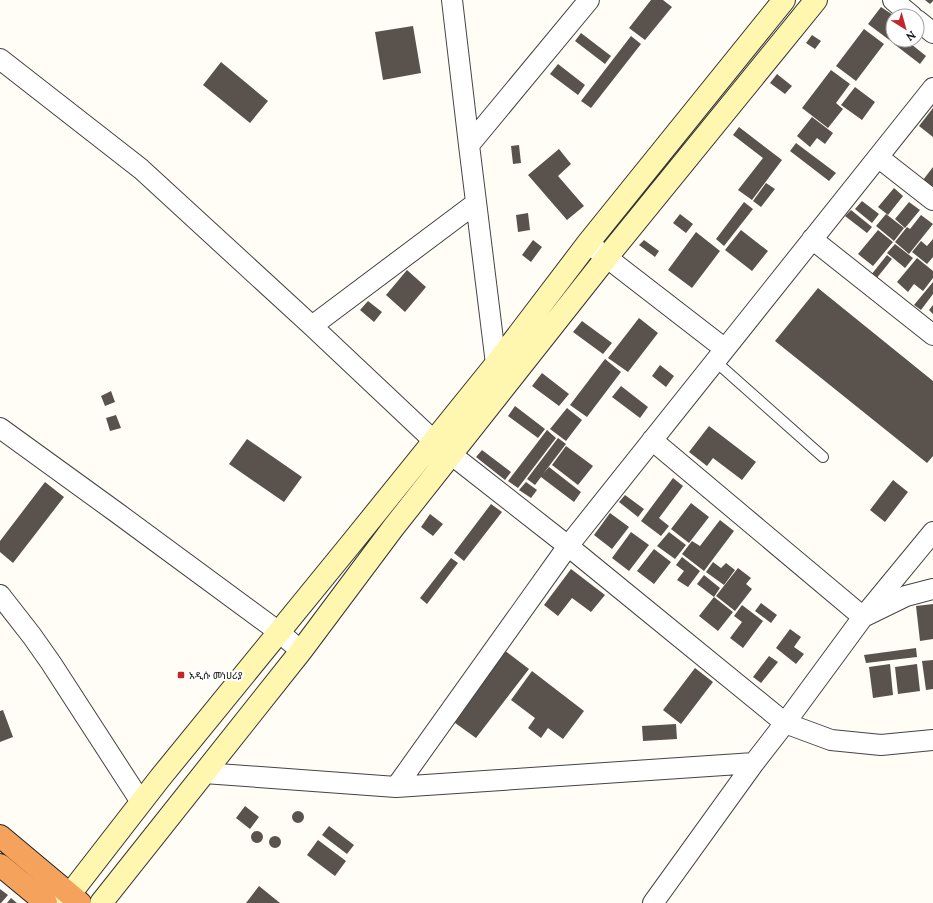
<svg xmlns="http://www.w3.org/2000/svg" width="933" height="903" font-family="Lora,'Noto Sans Ethiopic',serif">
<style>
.building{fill:#5a524d}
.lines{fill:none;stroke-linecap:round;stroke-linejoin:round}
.lane-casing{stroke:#444;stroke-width:12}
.street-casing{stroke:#444;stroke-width:22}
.secondary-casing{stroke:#333;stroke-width:24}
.highway-casing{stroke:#222;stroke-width:24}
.lane{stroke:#fff;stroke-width:10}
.street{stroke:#fff;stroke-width:20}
.secondary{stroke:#fff6b0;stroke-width:22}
.highway{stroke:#f5a25d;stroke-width:22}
.poi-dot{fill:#c4262e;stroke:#fff;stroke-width:1.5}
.labels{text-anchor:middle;stroke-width:4;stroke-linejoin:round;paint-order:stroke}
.poi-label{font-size:10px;fill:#111;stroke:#fff;text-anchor:start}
</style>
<rect width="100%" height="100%" fill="#fffdf5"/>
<path class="building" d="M651,0h12l9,7 -27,33 -16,-12z
M925,0h8v1l-3,3z
M881,7l12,8v26l-1,1 -24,-18z
M413,26l8,47 -38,7 -8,-48z
M864,29l20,15 -28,37 -20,-15z
M581,33l30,23 -6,8 -30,-23z
M812,35l9,6 -6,8 -9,-6z
M631,36l10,8 -50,64 -10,-7z
M897,40h9l20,16 -6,8 -26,-20z
M221,62l47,39 -18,22 -47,-38z
M558,64l27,21 -7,10 -28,-21z
M831,70l19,14 -14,19 7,6 -15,19 -26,-20z
M777,74l15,12 -7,8 -15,-11z
M855,87l20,15 -13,18 -21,-15z
M933,108v29l-14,-11z
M812,117l21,16 -8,11 -8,-6 -7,9 -13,-11z
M739,127l43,33 -30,40 -14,-10 25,-32 -30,-23z
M796,143l40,30 -7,8 -39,-30z
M519,145l2,18 -8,1 -2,-18z
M559,149l12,15 -13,12 26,30 -17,14 -39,-45z
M933,167v21l-10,-8z
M766,183l9,6 -14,18 -8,-6z
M894,188l9,8 -15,19 -10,-8z
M862,201l17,13 -7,9 -17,-14z
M744,202l9,7 -29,37 -8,-7z
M909,202l11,8 -15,18 -10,-9z
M851,210l21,17 -5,6 -22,-17z
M528,213l2,17 -12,2 -2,-17z
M680,214l13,10 -7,9 -13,-10z
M886,214l18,14 -10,13 -18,-15z
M921,215l12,9 -24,30 -14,-12 12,-15 3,2z
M741,230l27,21 -16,20 -27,-21z
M878,230l15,12 -20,24 -15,-12z
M696,232l24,19 -28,37 -24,-18z
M933,239v18l-6,7 -15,-12 9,-11 6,5z
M533,240l9,7 -11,15 -9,-7z
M644,240l15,11 -4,6 -16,-12z
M895,244l18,14 -8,10 -18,-15z
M887,255l5,4 -16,20 -5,-4z
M917,258l16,13v7l-10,13 -9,-7 -6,8 -11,-10z
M407,270l19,17 -21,25 -19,-17z
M933,282v12l-12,16 -7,-5z
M818,288l115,93v75l-6,7 -152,-122z
M368,301l14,11 -8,10 -14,-12z
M933,305v9l-4,-4z
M639,318l19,15 -30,39 -20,-14z
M582,321l30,22 -9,11 -30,-22z
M605,359l16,13 -34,45 -17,-12z
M660,365l14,11 -8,11 -14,-11z
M542,373l27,21 -10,12 -27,-20z
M621,386l27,21 -8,11 -28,-21z
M111,391l4,11 -10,4 -4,-10z
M515,406l30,23 -7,9 -30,-22z
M567,408l15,12 -16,21 -16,-12z
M116,415l5,13 -11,3 -4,-13z
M709,426l47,36 -14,18 -29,-22 -6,8 -18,-14z
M547,430l9,8 -38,50 -10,-7z
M558,438l8,6 -23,30 6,-7 32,25 -7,10 -33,-25 -6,8 -8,-6z
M247,439l55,38 -18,25 -55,-38z
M566,446l27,20 -15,19 -26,-20z
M482,450l29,22 -6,8 -29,-23z
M673,478l10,8 -24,32 10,8 -8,10 -20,-15z
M893,480l15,12 -23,30 -15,-12z
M45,482l19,15 -51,66 -13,-11v-11z
M526,482l11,8 -6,8 -12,-8z
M625,495l19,14 -6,8 -19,-15z
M691,503l18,14 -20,26 -18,-14z
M491,504l11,8 -38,49 -10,-8z
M610,513l19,14 -17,22 -18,-14z
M430,514l13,10 -10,12 -12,-9z
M720,520l14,11 -30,40 -22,-17 10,-13 8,5z
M631,532l18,13 -20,26 -17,-13z
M669,532l17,13 -11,14 -18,-13z
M654,549l17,13 -17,22 -17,-13z
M682,557l18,14 -12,16 -11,-7 7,-9 -8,-6z
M451,558l7,5 -31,41 -7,-6z
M713,562l8,6 5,-5 9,7 -11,15 -18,-13z
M738,568l13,10 -5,6 6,5 -17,22 -19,-15z
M571,569l34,26 -14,17 -19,-14 -14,18 -14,-11z
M704,575l16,13 -6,9 -17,-13z
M714,597l19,15 -15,19 -19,-15z
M761,603l16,12 -6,8 -16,-12z
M933,604v35l-13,2 -4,-35z
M742,605l21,16 -20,27 -13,-10 12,-16 -8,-6z
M790,629l11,8 -7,10 10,7 -8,10 -20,-16z
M916,648l1,9 -51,6 -2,-8z
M504,650l25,19 -53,69 -25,-18z
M769,656l9,6 -17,21 -8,-6z
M933,660v29l-7,1 -4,-29z
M890,664l3,31 -20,3 -4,-31z
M917,664l3,27 -22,3 -3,-27z
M695,668l18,14 -32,42 -18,-14z
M532,671l52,40 -21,28 -15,-11 -7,10 -13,-10 7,-10 -24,-18z
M3,710l10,27 -13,5v-31z
M676,724l1,15 -34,2 -1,-15z
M245,806l14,11 -9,12 -14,-11z
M292 817a6 6 0 1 1 12 0a6 6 0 1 1-12 0Z
M329,826l25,19 -7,9 -25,-19z
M251 837a6 6 0 1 1 12 0a6 6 0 1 1-12 0Z
M269 842a6 6 0 1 1 12 0a6 6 0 1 1-12 0Z
M318,840l28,21 -11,15 -28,-21z
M259,886l21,17h-34z
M0,889l8,6 -7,8h-1z
M11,898l6,5h-10z"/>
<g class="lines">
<g class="lane-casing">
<path id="lane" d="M715,361l108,96"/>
</g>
<g class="street-casing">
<path id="street" d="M452,0l17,145 27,219
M893,0l19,16
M917,20l16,13
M0,59l141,110 171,157 122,115 134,105 217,177 46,17 50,5 52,-5
M469,145l120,-145
M878,157l55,43
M812,239l121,96
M588,243l137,106
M312,326l164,-123
M0,428l116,84 163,120 22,19
M652,440l211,177 43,-21 27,-7
M0,595l32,41 19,27 90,139
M204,773l192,14 358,-24
M396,787l172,-241 365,-458
M653,903l101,-140 31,-40 78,-106 70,-85"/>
</g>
<g class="secondary-casing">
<path id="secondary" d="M63,903l97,-125 194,-238 142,-176 92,-121 196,-243
M101,903l200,-252 92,-123 214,-271 209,-257"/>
</g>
<g class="highway-casing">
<path id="highway" d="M0,836l80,67
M0,865l46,38"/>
</g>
<use href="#lane" class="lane"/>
<use href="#street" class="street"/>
<use href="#secondary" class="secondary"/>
<use href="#highway" class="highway"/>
</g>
<rect class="poi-dot" x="177" y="671" width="8" height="8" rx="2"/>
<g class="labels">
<g class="poi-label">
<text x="189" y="679">አዲሱ መነሀሪያ</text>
</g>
</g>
<g transform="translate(905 28) rotate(143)"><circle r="19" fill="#ffffff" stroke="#a0a0a0"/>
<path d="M0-3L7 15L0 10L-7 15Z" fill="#c4262e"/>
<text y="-6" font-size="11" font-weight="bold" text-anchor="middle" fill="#111111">N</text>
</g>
</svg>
